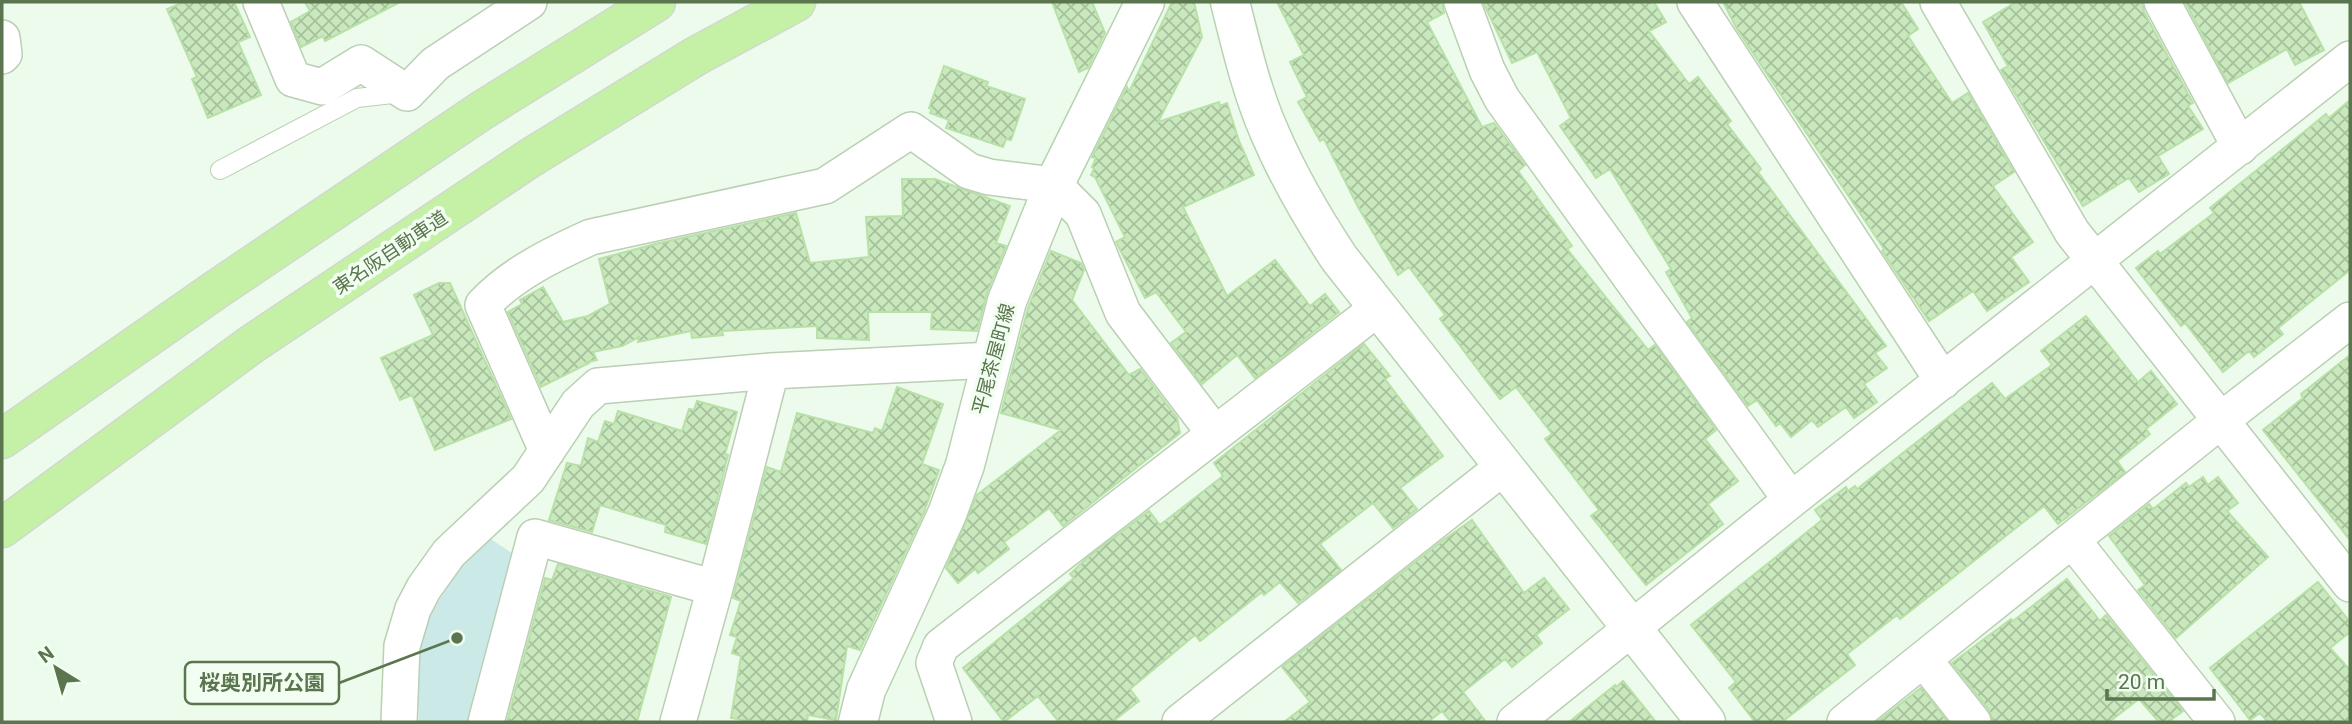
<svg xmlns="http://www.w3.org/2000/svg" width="2352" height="724" font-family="Roboto,'Noto Sans JP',sans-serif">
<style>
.park{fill:#cae9e7}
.building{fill:url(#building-cross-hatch);stroke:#b7e1a6;stroke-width:2}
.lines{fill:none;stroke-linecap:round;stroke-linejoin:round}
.lane-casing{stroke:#bacfb3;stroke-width:20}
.street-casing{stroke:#bacfb3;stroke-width:38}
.secondary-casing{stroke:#b8d2b1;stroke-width:41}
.highway-casing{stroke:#d1d8ce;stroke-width:41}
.lane{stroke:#fff;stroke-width:18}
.street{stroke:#fff;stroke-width:35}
.secondary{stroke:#fff;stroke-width:38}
.highway{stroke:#c5f1a6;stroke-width:38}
.labels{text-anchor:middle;stroke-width:7;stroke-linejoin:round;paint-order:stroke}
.street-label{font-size:19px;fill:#5b754f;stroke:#f2fef1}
.leader{fill:none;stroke:#5b754f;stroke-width:2.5}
.callout-dot{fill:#5b754f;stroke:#f2fef1;stroke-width:2.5}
.callout{fill:#f2fef1;stroke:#5b754f;stroke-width:2.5}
.callout-label{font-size:21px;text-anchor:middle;font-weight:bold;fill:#5b754f}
</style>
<defs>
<pattern id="building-cross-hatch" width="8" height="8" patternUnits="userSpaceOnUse" patternTransform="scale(1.75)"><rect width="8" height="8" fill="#c9e8bd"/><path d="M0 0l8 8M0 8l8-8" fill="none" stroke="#a6c19c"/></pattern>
</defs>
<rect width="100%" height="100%" fill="#ecfbeb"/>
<path class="park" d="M489,538l26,17 -43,167h-53l-3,-71 8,-26 38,-62z"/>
<path class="building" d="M184,2h50l16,35 -12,5 23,53 -53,23 -16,-39 5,-2 -30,-68z
M305,2h95l-75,39 -2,-5 -22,11 -10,-25 19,-11z
M1052,2h40l13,31 -17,35 -9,4z
M1172,2h22l8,35 -44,85 61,-20 1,4 7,-3 12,38 15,34 -71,32 44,89 48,-36 35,46 15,-12 14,18 -84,66 -18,-23 -35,29 -31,-41 15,-11 -30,-40 -11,6 -29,-56 9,-5 -30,-60 -4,-2 3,-6 -2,-2 4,-9 -4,-1 35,-70 2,5z
M1277,2h165l2,11 -17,9 55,105 12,-4 31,42 -7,6 54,75 -5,3 81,101 7,-5 61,85 -11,9 33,42 -30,23 15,20 -77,61 -55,-69 8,-6 -54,-71 7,-5 -36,-47 -16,12 -60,-80 5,-4 -36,-48 -11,8 -40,-68 -34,-68 -4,2 -22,-39 9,-5 -17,-35 14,-7z
M1483,2h171l12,20 -17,9 40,53 9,-7 33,44 -4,3 34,45 -3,3 128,174 -11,7 12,15 -23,16 13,18 -23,16 -8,-11 -28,20 -6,-7 -21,17 -11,-14 -4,3 -19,-26 -9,6 -61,-84 5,-4 -26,-46 5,-3 -61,-100 -14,9 -36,-52 11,-8 -34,-66 -25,11z
M1723,2h178l17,27 -10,7 44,67 16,-10 46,79 -21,14 40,56 -22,15 18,25 -42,29 -14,-20 -44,30 -47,-70 2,-2 -147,-220z
M2016,2h126l2,10 49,91 -5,3 15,23 -45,27 11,18 -30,18 -10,-14 -46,28 -82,-136 7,-4 -25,-44z
M2185,2h114l25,48 -29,15 -8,-16 -59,34z
M944,66l44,16 -2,4 39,13 -14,41 -5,-1 -3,8 -57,-19 3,-8 -19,-7 2,-4 -3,-1z
M2350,100v170l-72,58 5,6 -29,23 -5,-6 -26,21 -38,-49 -4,3 -45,-58 22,-17 2,3 54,-41 -4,-5 116,-94 3,4z
M902,179h33l75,27 -14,37 10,3 -19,47 -10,38 -46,-2 1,-17h-64l1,28 -52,-2v-12l-95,5 1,4 -31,3 -1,-7 -53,11 1,-5 -17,9 -29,6 4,8 -10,2 2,1 -48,24 -33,-75 14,-8 -2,-4 23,-13 20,35 25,-6 22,-12 -11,-45 56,-15 141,-31 14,50 59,-6 -3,-40 37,-1z
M1051,251l30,12 3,7 -12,30 57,75 11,-6 37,49 3,15 -117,93 -14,-18 -45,34 5,7 -31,24 -3,-4 -17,14 -12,-15 31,-73 84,-65 -60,-17 27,-105z
M439,283h11l61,136 -76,31 -23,-55 -12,5 -19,-42 52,-23 -19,-40z
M2086,316l52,66 13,-11 26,33 -31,25 4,5 -33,27 8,11 -67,52 -14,-18 -144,113 -3,-4 -50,39 8,11 -73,57h-27l-26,-34 7,-6 -45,-57 131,-105 -7,-10 31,-23 2,4 7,-5 2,3 135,-106 13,16 47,-34 -11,-14z
M1364,344l26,32 -5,3 58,77 -43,32 17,21 -24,19 -20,-25 -53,41 21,26 -43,33 -18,-21 -16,13 -2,-3 -62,49 -5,-6 -65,54 9,12 -27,21h-53l-21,-26 -34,26 -41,-54 111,-90 -4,-4 18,-17 61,-46 11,14 63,-49 -9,-13z
M2350,355v185l-87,-110 40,-32 -2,-4z
M897,387l46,17 -21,60 17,6 -15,42 -64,138 -13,-4 -11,74 -28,-5 -1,7h-52l-24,-4 10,-62 -9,-3 5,-16 -7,-2 11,-34 -8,-3 34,-131 14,5 16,-59 76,20 2,-5 7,3z
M697,401l40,11 -12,42 3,1 -22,89 -41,-12 1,-7 -66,-20 -8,27 -43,-12 18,-57 14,3 7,-28 10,4 7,-21 9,3 4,-13 64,20 7,-22 5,1z
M2203,477l5,8 10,-8 20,26 -11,8 41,46 -92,81 -38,-48 7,-5 -36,-49 40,-32 4,5 33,-26 3,4z
M1472,520l52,73 20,-15 25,31 -33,26 6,8 -30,24 -7,-8 -42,33 23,30h-35l-9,-11 -14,11h-144l26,-20 -28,-35 160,-126z
M558,564l113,33 -34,125h-130l38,-144 7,2z
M2067,579l33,42 6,-6 77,96 -15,11h-9l-20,-23 -30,23h-116l-4,-12 -37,-47 59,-44 2,2z
M2318,582l32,40v10l-20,16 20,22v52h-82l-8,-9 -10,7 -40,-52z
M1623,681l33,41h-87l46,-37 1,2z
M1921,688l27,34h-71z"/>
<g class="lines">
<g class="lane-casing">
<path id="lane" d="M220,170l137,-72 44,-5"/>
</g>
<g class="street-casing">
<path id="street" d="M261,2l32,77 29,8 39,-24 46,30 28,-29 94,-62
M1462,2l25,68 15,29 289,401
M1695,2l248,379
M1938,2l134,230 278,352
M2162,2l78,145
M2,38l2,16 -2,2
M547,451l-64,-146c29,-31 70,-51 108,-68l234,-51 86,-56 58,41 20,6 65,8 29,29 40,99 92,121
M2073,541l144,181
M1924,660l49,62
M399,722l3,-76 11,-37 11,-21 25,-35 79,-74 50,-75 20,-18 173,-15 221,-11
M486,722l49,-185 180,51
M678,722l37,-134 56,-217
M954,722l-20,-59 7,-17 437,-338
M1180,722l322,-254
M1515,722l276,-222 559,-441
M1845,722l375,-301 130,-101"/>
</g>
<g class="secondary-casing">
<path id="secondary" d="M1230,2c11,43 21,88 39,129 19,45 43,86 70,127l367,464
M858,722l8,-32 81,-176 18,-49 42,-164 47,-116 91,-183"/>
</g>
<g class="highway-casing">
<path id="highway" d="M2,439l215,-150 264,-178 175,-109
M2,528l250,-184 278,-186 166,-102 100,-54"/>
</g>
<use href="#lane" class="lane"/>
<use href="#street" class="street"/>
<use href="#secondary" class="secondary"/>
<use href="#highway" class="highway"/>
</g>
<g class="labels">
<g class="street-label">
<text transform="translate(390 252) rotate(-34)" y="7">東名阪自動車道</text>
<text transform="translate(993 359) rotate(-75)" y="7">平尾茶屋町線</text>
</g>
</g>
<path class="leader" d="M457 638L339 683"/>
<circle class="callout-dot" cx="457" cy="638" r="7"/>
<rect class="callout" x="185" y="662" width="154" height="42" rx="7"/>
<g class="callout-label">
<text x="262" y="690">桜奥別所公園</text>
</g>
<rect width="2352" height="724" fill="none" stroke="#5b754f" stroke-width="7"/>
<g transform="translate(56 668) rotate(323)" stroke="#f2fef1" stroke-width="5" paint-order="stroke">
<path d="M0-5L12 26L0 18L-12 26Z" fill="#5b754f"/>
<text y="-10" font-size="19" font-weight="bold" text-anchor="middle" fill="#5b754f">N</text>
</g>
<path d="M2107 689v10h107v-10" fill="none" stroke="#5b754f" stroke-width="3.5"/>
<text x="2118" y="689" font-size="21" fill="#5b754f" stroke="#f2fef1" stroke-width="5" paint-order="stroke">20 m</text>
</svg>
